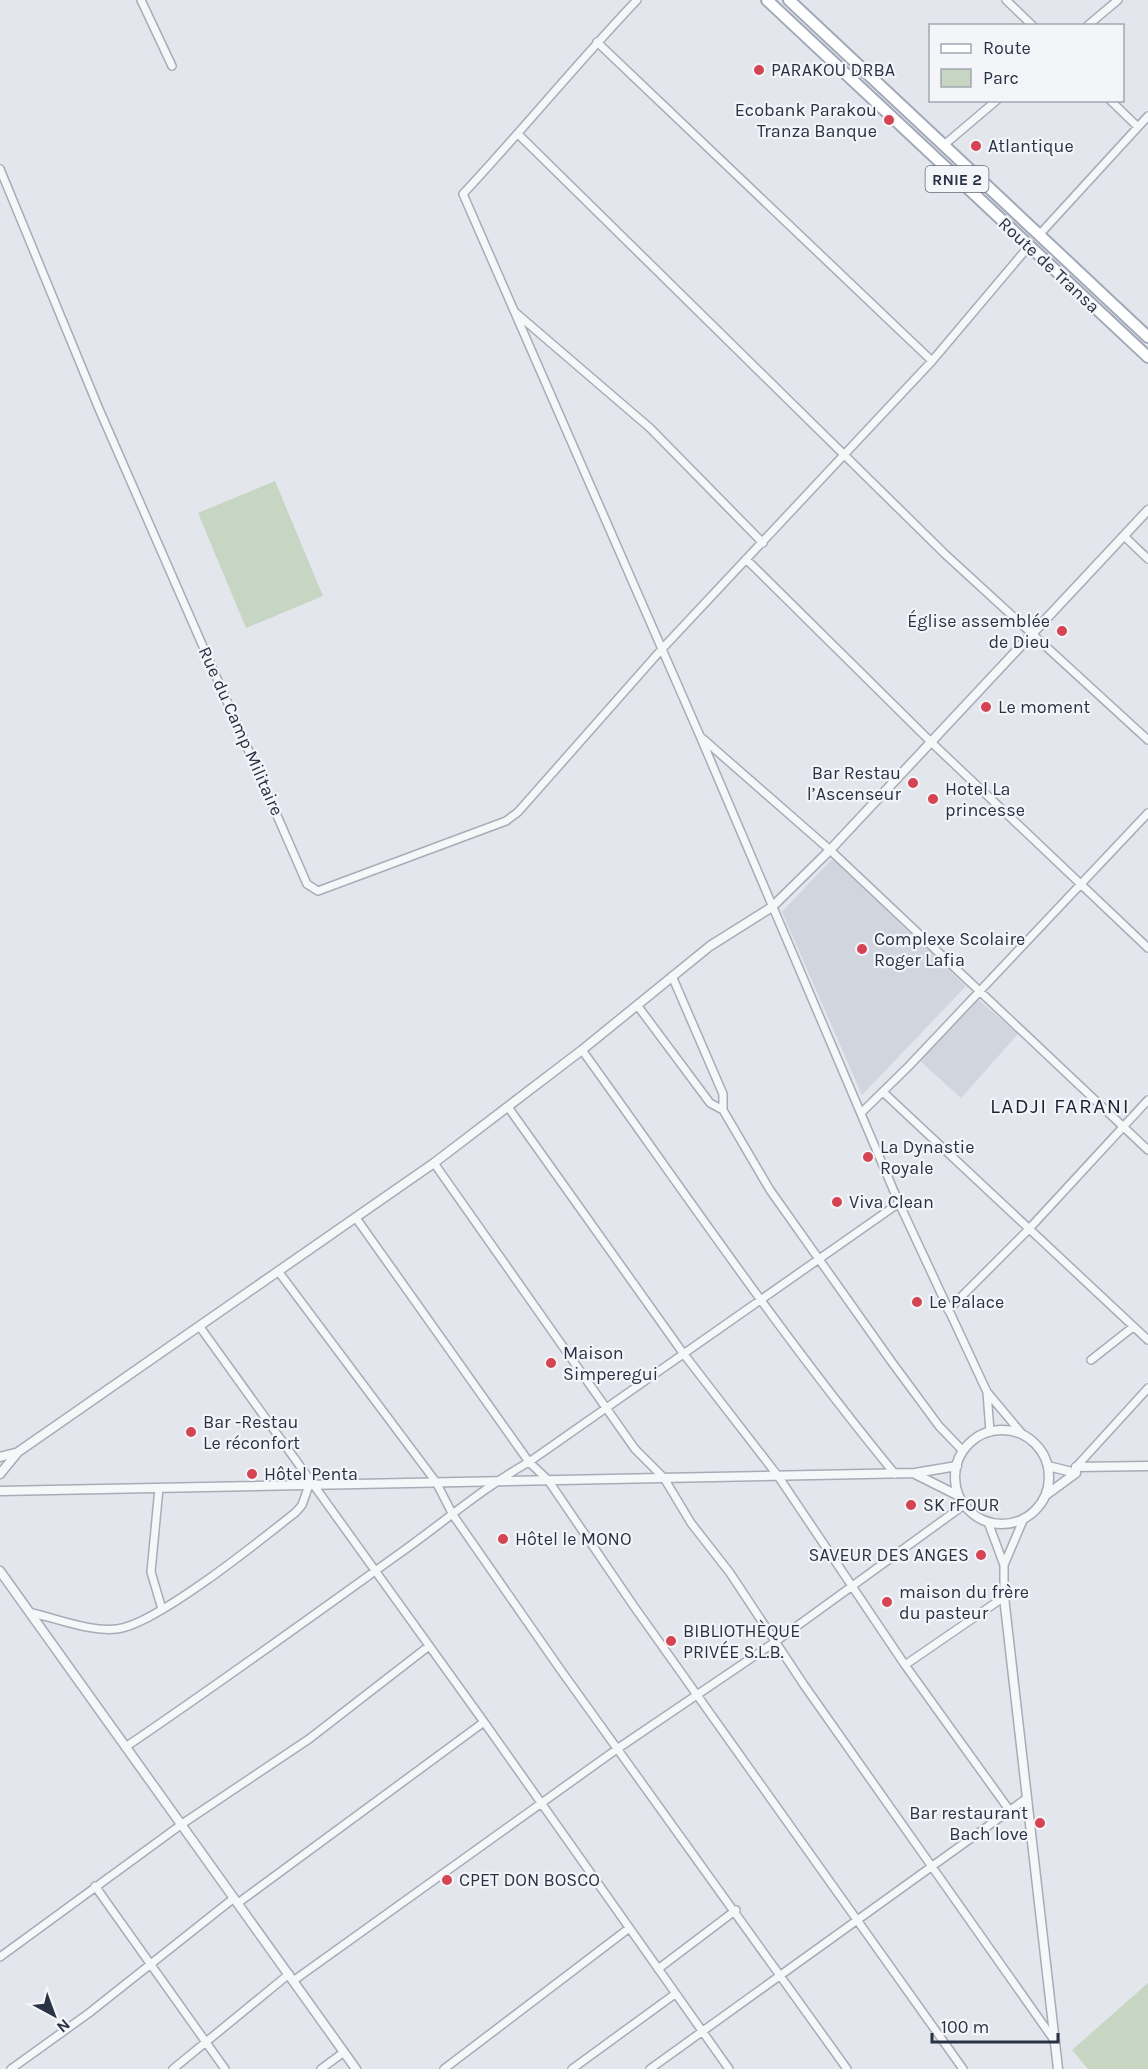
<svg xmlns="http://www.w3.org/2000/svg" width="1148" height="2069" font-family="Karla,sans-serif">
<style>
.built{fill:#d1d5de}
.green{fill:#c7d6c3}
.lines{fill:none;stroke-linecap:round;stroke-linejoin:round}
.minor-casing{stroke:#a8acb7;stroke-width:10}
.tertiary-casing{stroke:#a8acb7;stroke-width:11}
.primary-casing{stroke:#a1a9b8;stroke-width:14}
.minor{stroke:#f6f7f9;stroke-width:7}
.tertiary{stroke:#f6f7f9;stroke-width:8}
.primary{stroke:#fff;stroke-width:10}
.poi-dot{fill:#d54452;stroke:#f3f5f9;stroke-width:2}
.labels{text-anchor:middle;stroke-width:4.5;stroke-linejoin:round;paint-order:stroke}
.shield{fill:#f3f5f9;stroke:#666c7b;stroke-width:1.5}
.shield-label{font-size:16px;font-weight:bold;fill:#2a3245}
.poi-label{font-size:18px;fill:#2a3245;stroke:#f3f5f9;text-anchor:start}
.street-label{font-size:18px;fill:#2a3245;stroke:#f3f5f9}
.quarter-label{font-size:21px;letter-spacing:1.5px;fill:#1c2336;stroke:#f3f5f9}
</style>
<rect width="100%" height="100%" fill="#e3e6ec"/>
<path class="built" d="M832,859l134,127 -104,109 -80,-183z
M974,996l44,38 -57,64 -43,-39z"/>
<path class="green" d="M275,481l48,115 -77,32 -48,-115z
M1148,1983v86h-60l-16,-19z"/>
<g class="lines">
<g class="minor-casing">
<path id="minor" d="M141,0l31,66
M637,0c-60,63 -115,131 -174,194l237,542 199,467 88,189 36,43
M1006,0l27,26
M1087,26l31,-26
M597,42l335,319
M1110,100l28,27
M519,135l427,420 202,185
M944,145l53,-45
M0,169l99,240 208,475 11,7 188,-70 12,-9 143,-162 271,-289 97,-115
M1039,235l109,-119
M516,313l134,115 113,115
M1124,536l24,23
M746,559l185,183 217,206
M702,738l128,112 318,300
M672,976l51,118v16l47,80 121,171 48,65 24,25
M637,1005l73,98 13,7
M582,1050c103,143 201,288 313,424
M883,1092l265,248
M508,1107l175,246 95,123 127,189 105,146
M861,1113l48,-47 239,-253
M434,1163l201,286 29,29 27,45 39,50 74,112 250,355
M356,1218l173,244 19,18 85,125 330,464
M278,1271l158,211 17,33 107,154 287,400
M948,1310l80,-80 120,-130
M200,1327l284,395 245,347
M1091,1360l42,-33
M987,1392l3,40
M1076,1467l72,-79
M159,1488l-8,84 11,37
M1004,1565l20,-47
M32,1613c27,6 58,19 85,16 39,-4 145,-90 179,-117l6,-7 7,-20
M905,1665l99,-68v-32l-16,-43
M127,1746c93,-63 184,-129 276,-195 42,-30 81,-64 126,-89l370,-259
M95,1886l130,183
M238,1903l246,-181
M0,1957l182,-133 127,-85 120,-93
M658,1969l78,-59
M293,1981l324,-232 158,-107 189,-137
M11,2069l78,-56 145,-115
M173,2069l116,-95
M321,2069l23,-17
M444,2069l184,-140
M572,2069l103,-75
M650,2069l377,-271"/>
</g>
<g class="tertiary-casing">
<path id="tertiary" d="M955 1477a47 47 0 1 1 94 0a47 47 0 1 1-94 0Z
M0,1457l15,-4
M1048,1466l28,7
M0,1474l18,-22 416,-289 148,-113 128,-104 62,-39 58,-57 318,-340
M915,1474l44,22
M0,1491l915,-18 42,-7
M1046,1495l30,-22v-6l72,-1
M0,1571l356,498
M1004,1597l54,472"/>
</g>
<g class="primary-casing">
<path id="primary" d="M767,0l381,357
M789,0l359,337"/>
</g>
<use href="#minor" class="minor"/>
<use href="#tertiary" class="tertiary"/>
<use href="#primary" class="primary"/>
</g>
<g class="poi-dot">
<circle cx="759" cy="70" r="6"/>
<circle cx="889" cy="120" r="6"/>
<circle cx="976" cy="146" r="6"/>
<circle cx="1062" cy="631" r="6"/>
<circle cx="986" cy="707" r="6"/>
<circle cx="913" cy="783" r="6"/>
<circle cx="933" cy="799" r="6"/>
<circle cx="862" cy="949" r="6"/>
<circle cx="868" cy="1157" r="6"/>
<circle cx="837" cy="1202" r="6"/>
<circle cx="917" cy="1302" r="6"/>
<circle cx="551" cy="1363" r="6"/>
<circle cx="191" cy="1432" r="6"/>
<circle cx="252" cy="1474" r="6"/>
<circle cx="911" cy="1505" r="6"/>
<circle cx="503" cy="1539" r="6"/>
<circle cx="981" cy="1555" r="6"/>
<circle cx="887" cy="1602" r="6"/>
<circle cx="671" cy="1641" r="6"/>
<circle cx="1040" cy="1823" r="6"/>
<circle cx="447" cy="1880" r="6"/>
</g>
<g class="labels">
<rect class="shield" x="925.5" y="166" width="63" height="26" rx="4.5"/>
<g class="shield-label">
<text x="957" y="185">RNIE 2</text>
</g>
<g class="poi-label">
<text x="771" y="76">PARAKOU DRBA</text>
<text x="877" y="116" text-anchor="end">Ecobank Parakou<tspan x="877" dy="21">Tranza Banque</tspan></text>
<text x="988" y="152">Atlantique</text>
<text x="1050" y="627" text-anchor="end">Église assemblée<tspan x="1050" dy="21">de Dieu</tspan></text>
<text x="998" y="713">Le moment</text>
<text x="901" y="779" text-anchor="end">Bar Restau<tspan x="901" dy="21">l’Ascenseur</tspan></text>
<text x="945" y="795">Hotel La<tspan x="945" dy="21">princesse</tspan></text>
<text x="874" y="945">Complexe Scolaire<tspan x="874" dy="21">Roger Lafia</tspan></text>
<text x="880" y="1153">La Dynastie<tspan x="880" dy="21">Royale</tspan></text>
<text x="849" y="1208">Viva Clean</text>
<text x="929" y="1308">Le Palace</text>
<text x="563" y="1359">Maison<tspan x="563" dy="21">Simperegui</tspan></text>
<text x="203" y="1428">Bar -Restau<tspan x="203" dy="21">Le réconfort</tspan></text>
<text x="264" y="1480">Hôtel Penta</text>
<text x="923" y="1511">SK rFOUR</text>
<text x="515" y="1545">Hôtel le MONO</text>
<text x="969" y="1561" text-anchor="end">SAVEUR DES ANGES</text>
<text x="899" y="1598">maison du frère<tspan x="899" dy="21">du pasteur</tspan></text>
<text x="683" y="1637">BIBLIOTHÈQUE<tspan x="683" dy="21">PRIVÉE S.L.B.</tspan></text>
<text x="1028" y="1819" text-anchor="end">Bar restaurant<tspan x="1028" dy="21">Bach love</tspan></text>
<text x="459" y="1886">CPET DON BOSCO</text>
</g>
<g class="street-label">
<text transform="translate(1049 265) rotate(43)" y="6">Route de Transa</text>
<text transform="translate(241 731) rotate(66)" y="6">Rue du Camp Militaire</text>
</g>
<g class="quarter-label">
<text x="1060" y="1113">LADJI FARANI</text>
</g>
</g>
<rect x="929" y="24" width="195" height="78" fill="#f3f5f9" stroke="#a3a7b1" stroke-width="1.5"/>
<rect x="941" y="44" width="30" height="9" fill="#ffffff" stroke="#a3a7b1" stroke-width="1.5"/>
<text x="983" y="54" font-size="18" fill="#2a3245">Route</text>
<rect x="941" y="69" width="30" height="18" fill="#c7d6c3" stroke="#a3a7b1" stroke-width="1.5"/>
<text x="983" y="84" font-size="18" fill="#2a3245">Parc</text>
<g transform="translate(54 2015) rotate(139)" stroke="#f3f5f9" stroke-width="4.5" paint-order="stroke">
<path d="M0-4.5L10 22L0 15L-10 22Z" fill="#2a3245"/>
<text y="-9" font-size="16" font-weight="bold" text-anchor="middle" fill="#2a3245">N</text>
</g>
<path d="M932 2033v9h126v-9" fill="none" stroke="#2a3245" stroke-width="3"/>
<text x="941" y="2033" font-size="18" fill="#2a3245" stroke="#f3f5f9" stroke-width="4.5" paint-order="stroke">100 m</text>
</svg>
